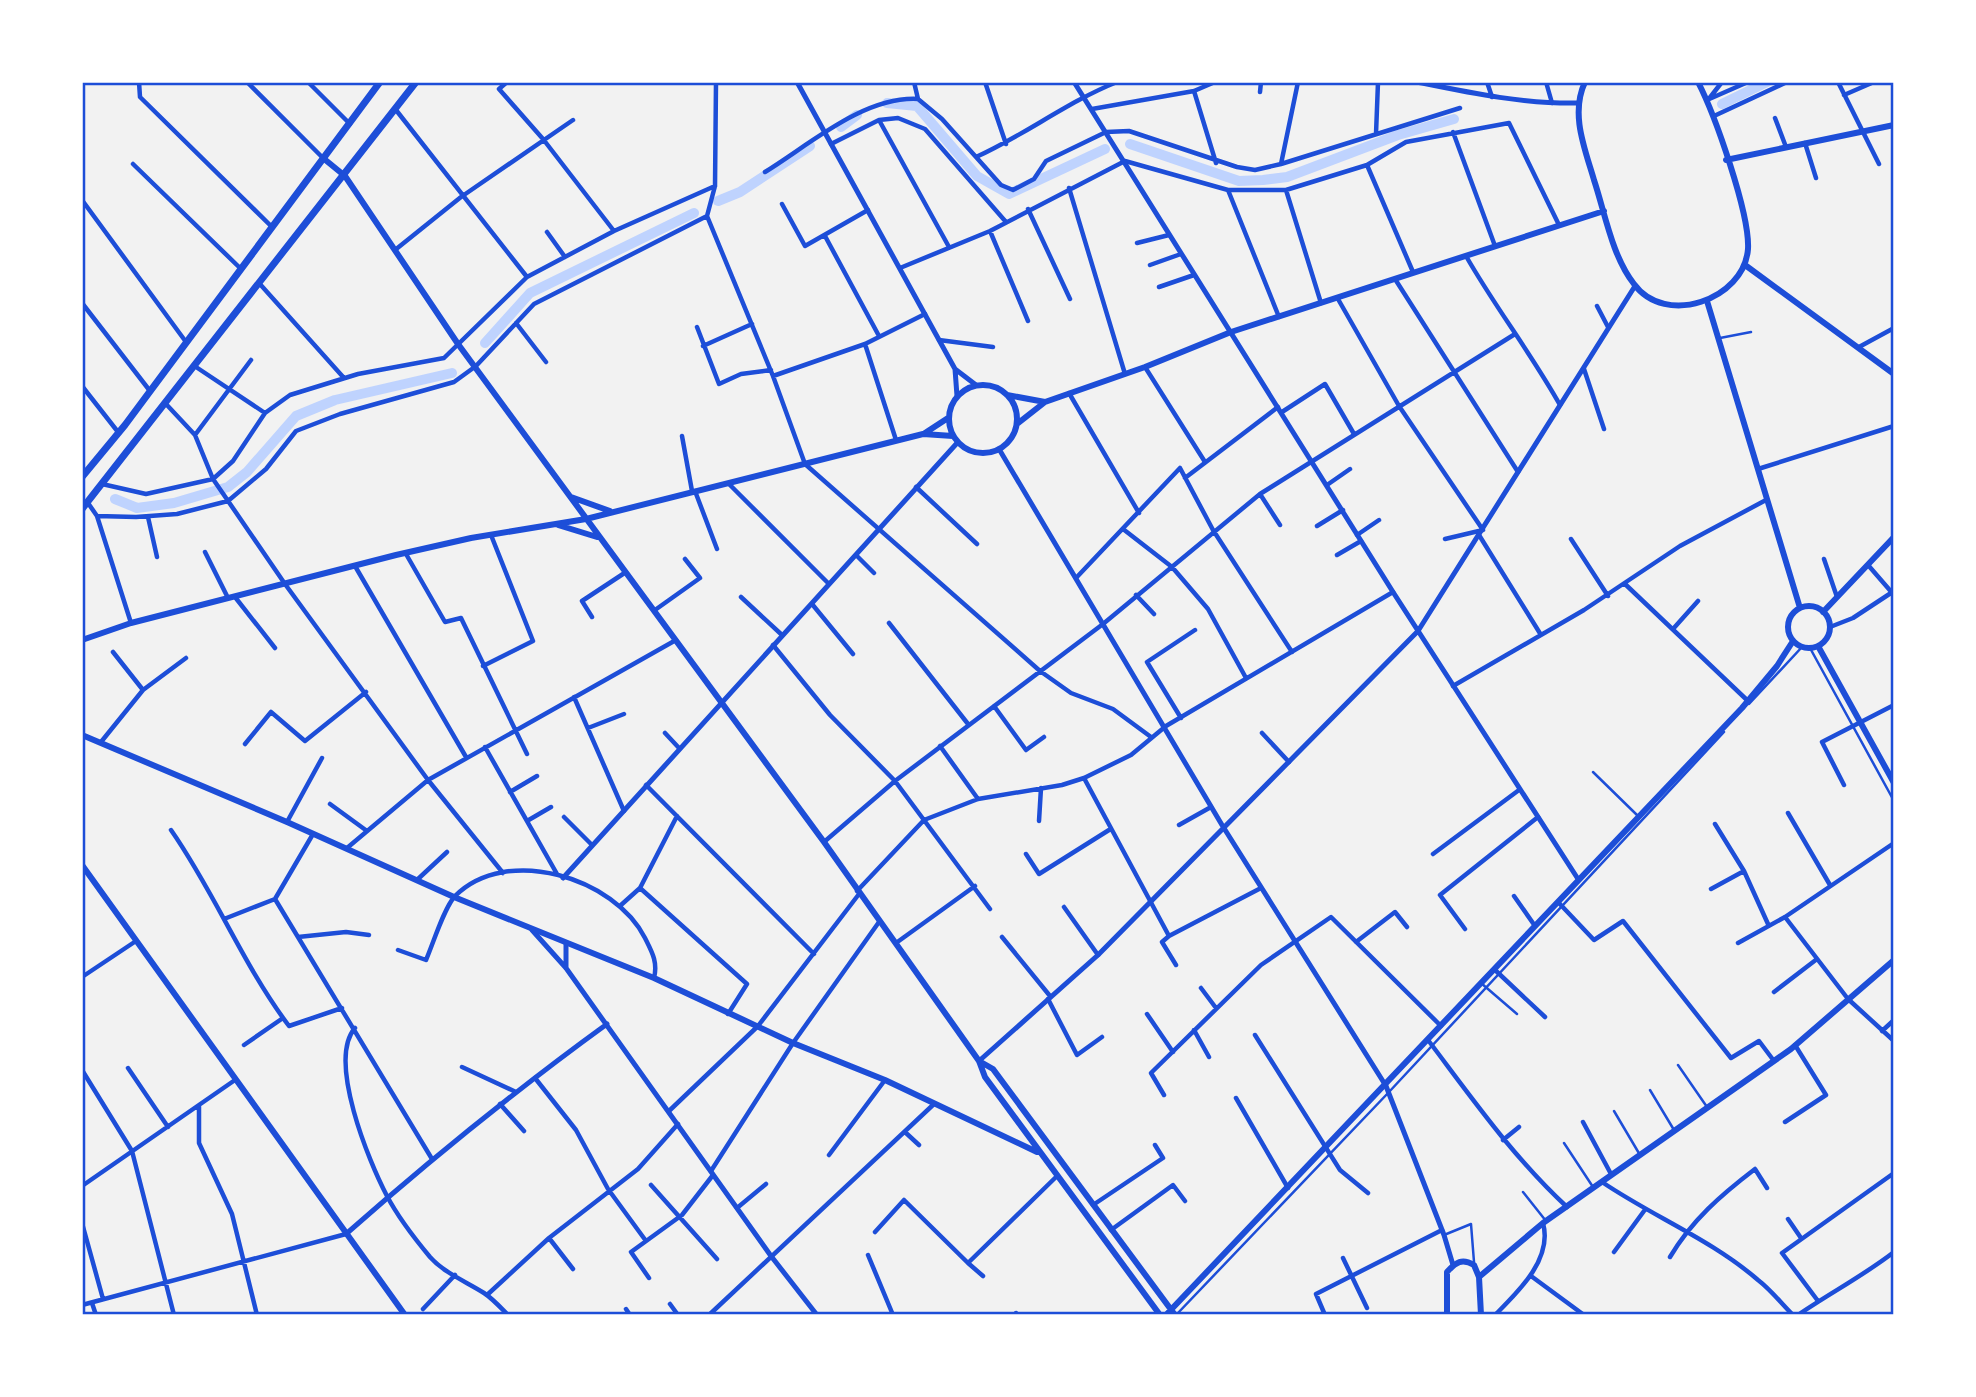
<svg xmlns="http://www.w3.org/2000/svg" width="1976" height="1397" font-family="Arial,sans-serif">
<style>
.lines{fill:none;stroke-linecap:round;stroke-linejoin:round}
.canal{stroke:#bfd3fe;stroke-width:10}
.service{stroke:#1d4ed8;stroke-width:2.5}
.minor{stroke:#1d4ed8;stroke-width:4.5}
.tertiary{stroke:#1d4ed8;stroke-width:5}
.secondary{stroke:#1d4ed8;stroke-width:6}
.primary{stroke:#1d4ed8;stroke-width:7}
.neatline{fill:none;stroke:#1d4ed8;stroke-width:2.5}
</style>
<rect width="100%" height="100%" fill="#f2f2f2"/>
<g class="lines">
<path class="canal" d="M887,103l30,3 60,70 32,18 96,-45
M1722,104l45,-22
M841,127l16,-12
M1130,144l109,37 24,-1 24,-3 111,-42 56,-16
M718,201l22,-9 70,-46
M485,343l45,-50 164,-80
M115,499l22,9 37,-5 54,-16 19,-15 49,-56 39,-16 117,-27"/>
<path class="service" d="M1720,338l31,-6
M1810,648l84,153
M1749,704l53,-57
M1593,772l45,44
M1481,983l36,31
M1678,1065l29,42
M1650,1090l24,40
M1614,1111l26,44
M1564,1143l29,44
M1523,1192l23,29
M1444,1235l27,-11 3,38
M1177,1314l212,-222 335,-360"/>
<path class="minor" d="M139,82l1,15 132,130
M247,82l76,76
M308,82l42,42
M507,82l-8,7 44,50 71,92
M914,82l4,17
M985,82l21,62
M1487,82l5,15
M1546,82l6,21
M1838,82l41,82
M1194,91l22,72
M1260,92l1,-10
M1844,95l30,-13
M1707,100l41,-18
M1708,100l14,-18
M1092,109l102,-18 21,-9
M396,110l131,167
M1714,116l73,-34
M1775,118l11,29
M879,120l70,127
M1453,132l42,114
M1376,134l2,-52
M1805,143l11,35
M831,144l48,-24 19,-2 27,11 81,93
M976,157l25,28 12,5 21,-11 12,-18 60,-29 23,-1 108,36 18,3 26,-6 179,-56
M133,164l107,104
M1281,164l17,-82
M1367,165l46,107
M765,172c44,-27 99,-76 153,-73l24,20 34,38c49,-22 91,-55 141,-75
M1069,188l56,186
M1228,190l51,127
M1286,190l35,113
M82,200l104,142
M782,204l23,42 63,-36
M1028,209l42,90
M707,216l66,160 32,88 235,207 31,22 42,16 38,28
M707,216l8,-30 1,-104
M990,231l38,90
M547,232l18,25
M825,236l54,100
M1137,243l32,-8
M395,250l66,-53 112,-77
M1466,256c29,51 65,97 94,149
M1150,265l31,-11
M900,268l90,-37 135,-70 103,29h58l81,-25 39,-23 103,-19 50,102
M1395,279l123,193
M259,283l85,95
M1159,287l35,-12
M1338,299l61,107 84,124 -38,9
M82,303l68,88
M1597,306l11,21
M516,323l30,39
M697,327l22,57 22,-10 30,-4
M939,340l54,7
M865,344l31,96
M703,346l49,-22
M1859,347l35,-19
M196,367l69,46
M1145,367l60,95
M1584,369l20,60
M773,376l92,-32 60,-30
M82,386l36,46
M1069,393l70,120
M166,404l29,31 18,44 72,105 143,196 75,93
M1282,412l43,-28 29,50
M195,435l56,-75
M682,436l10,55
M1758,469l136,-43
M1185,478l93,-71
M102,484l44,10 67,-15 20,-18 32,-48 25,-18 68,-21 86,-16 83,-81 87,-46 101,-45
M729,484l99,99
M1327,485l23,-16
M916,487l61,57
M695,491l22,58
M1260,494l20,31
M88,503l9,13 34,107
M97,516l39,1 41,-3 51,-13 38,-32 30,-38 44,-17 114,-32 22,-16 58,-62 173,-88
M148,517l9,40
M1317,526l26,-16
M1123,529l49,38 36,42 38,69
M1357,535l22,-15
M1479,535l62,100
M1571,539l37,57
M205,552l23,46
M406,554l39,68 16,-4 66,136
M856,555l18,18
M1337,555l24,-14
M1824,559l13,38
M1868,565l26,30
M355,566l111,191
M1076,578l104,-110 33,62 79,122
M1625,584l123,117
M1136,595l18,19
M235,597l40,51
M741,597l41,38
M812,604l41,50
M655,610l45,-32 -15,-19
M592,617l-10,-16 44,-29
M889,623l79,101
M1830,627l23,-9 41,-27
M1673,629l25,-28
M773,645l57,70 65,66 95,128
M113,652l30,38
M483,666l50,-25 -42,-106
M1453,686l131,-76 96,-64 86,-46
M574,697l50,114
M994,706l32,44 18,-13
M1181,718l-34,-56 48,-32
M588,728l36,-14
M665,733l14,15
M1262,733l27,29
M101,742l42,-52 43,-32
M245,744l26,-32 34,29 61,-49
M940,746l38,53
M485,747l72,127
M1084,778l85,158 92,-48
M646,785l168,169
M1844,785l-22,-43 72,-37
M510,792l27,-16
M330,804l37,27
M1788,813l42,72
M564,817l28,28
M527,821l24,-14
M1039,821l2,-33
M287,822l35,-64
M1715,824l29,47
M1179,825l32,-18
M171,830c44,63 72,135 118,196l53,-18
M313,834l-38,65 157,260
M824,842l71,-61 208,-157 157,-130 255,-160
M347,848l81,-68 248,-140
M1026,854l13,20 70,-44
M1433,854l86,-64
M418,879l29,-27
M640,888l107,96 -19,30
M1711,889l33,-18 24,53
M857,891l67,-71 54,-21 84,-14 22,-7 47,-23 35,-29 227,-134
M1514,896l21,30
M1558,902l36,38 29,-19 108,137 28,-17 15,20
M621,905l19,-17 37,-72
M1064,907l34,48
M1785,917l63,82 46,42
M224,919l51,-20
M1465,929l-25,-34 98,-78
M1169,936l-7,6 14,23
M298,937l48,-5 23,3
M1002,937l48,59
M1356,942l39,-30 12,15
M896,943l79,-57
M1738,943l47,-26 109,-74
M398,950l28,10c7,-16 18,-52 29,-64 52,-52 160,-18 190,42 7,14 13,24 9,40
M1494,969l51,48
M82,977l54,-36
M1201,988l15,20
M1774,992l43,-33
M1048,999l29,56 25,-18
M1147,1014l26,38
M355,1028c-28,32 14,134 32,168 11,21 28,43 43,61 14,16 37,25 54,36 9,6 16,14 24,22
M1194,1030l15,27
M1882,1031l12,-11
M1255,1035l85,135 28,23
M1428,1040c44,58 85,117 139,167
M244,1045l39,-27
M462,1067l54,25
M128,1068l40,59
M82,1070l50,81 42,164
M535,1078l41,52 32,59 38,52
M1164,1095l-13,-22 110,-108 70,-48 110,109
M1236,1098l52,90
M500,1104l24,27
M199,1106v37l33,71 25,101
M669,1111l89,-85 101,-132
M1583,1122l28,52
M1785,1122l41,-27 -31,-50
M906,1133l13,12
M1503,1140l16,-13
M829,1155l56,-75
M711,1171l82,-128 86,-121
M1602,1182c50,34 110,58 156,98 13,10 23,23 35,35
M651,1185l66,74
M82,1186l153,-106
M1093,1205l70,-47 -8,-13
M737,1208l29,-24
M1788,1219l13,19
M82,1223l21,76
M1111,1230l62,-45 12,16
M875,1232l29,-32 64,63 88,-86
M549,1238l24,31
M1614,1252l30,-41
M868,1255l25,60
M1670,1257c22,-37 51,-62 85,-88l12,19
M1343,1258l24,50
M968,1263l15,13
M1531,1276l53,39
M649,1278l-18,-26 51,-37 31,-40
M487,1295l62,-57 89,-69 40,-45
M1818,1301l-36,-48 112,-80
M92,1303l4,12
M670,1304l8,11
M82,1305l264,-71
M423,1309l32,-34
M626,1309l4,6
M1016,1313l1,2
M709,1315l225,-211
M1325,1315l-9,-21 126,-64
M1495,1315c23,-23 58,-56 48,-92
M1798,1315c32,-22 65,-39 96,-63"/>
<path class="tertiary" d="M797,82l158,287 21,16
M1074,82l319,510 185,287
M1417,82c54,11 106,22 161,21
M955,369l2,27
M999,449l223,376 164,261 58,149 9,30
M563,878l395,-436
M532,930l34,38 205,288 46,59
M566,968v-24
M979,1061l119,-106 320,-324 217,-345
M346,1234c84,-74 170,-144 261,-210"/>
<path class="secondary" d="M1585,82c-15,32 0,67 9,98 11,33 18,76 40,104 31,43 110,16 114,-35 2,-35 -33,-134 -50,-167
M323,158l22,18 113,168 366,498 155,219 6,16 175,238
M1726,160l168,-35
M1745,265l149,109
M1707,301l93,307
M949 419a34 34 0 1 1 68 0a34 34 0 1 1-68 0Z
M1007,395l38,7
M1017,424l28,-22 100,-35 86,-35 373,-121
M925,433l23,-15
M571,497l39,14
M558,525l39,12
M1788 627a21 21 0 1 1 42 0a21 21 0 1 1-42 0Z
M1823,612l71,-75
M82,640l49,-17 265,-68 75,-17 115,-19 337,-85 30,2
M1818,646l76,137
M82,735l205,87 167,75 200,81 139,65 92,37 152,72
M82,865l323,450
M979,1061l14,8 182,246
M1479,1277l64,-54 248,-174 103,-89
M1166,1315l576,-607 35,-42 16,-25
M1447,1315v-43c9,-10 15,-14 27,-7l5,12 2,38"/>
<path class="primary" d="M82,477l43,-52 255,-343
M82,509l334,-427"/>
</g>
<rect width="1976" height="1397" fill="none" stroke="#ffffff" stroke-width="168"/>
<rect x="84" y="84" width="1808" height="1229" class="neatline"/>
</svg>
